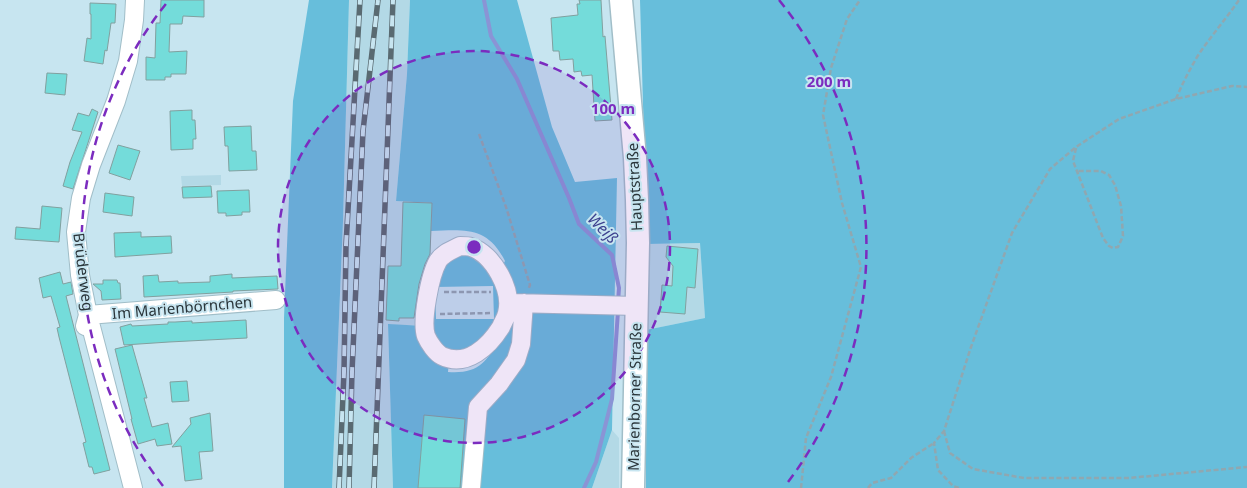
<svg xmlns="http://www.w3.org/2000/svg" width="1247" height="488" font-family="'Noto Sans',sans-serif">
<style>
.built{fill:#b3d9e6}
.green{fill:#67bedb;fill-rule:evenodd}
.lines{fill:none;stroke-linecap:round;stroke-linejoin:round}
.stream{stroke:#8a94d5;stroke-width:4}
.building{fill:#74dcda;stroke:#81a09f}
.minor-casing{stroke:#a1bec8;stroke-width:20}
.major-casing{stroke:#a1bec8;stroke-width:25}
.path{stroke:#90a7b0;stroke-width:2.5;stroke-dasharray:5 2.5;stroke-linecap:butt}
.minor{stroke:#fff;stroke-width:18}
.major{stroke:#fff;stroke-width:22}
.rail-casing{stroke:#596a71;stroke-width:5.5}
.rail{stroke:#c7e5f0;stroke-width:4;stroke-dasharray:11;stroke-linecap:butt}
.ring{fill:none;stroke:#7b2cbf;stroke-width:2.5;stroke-dasharray:9 6}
.labels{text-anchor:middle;stroke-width:4;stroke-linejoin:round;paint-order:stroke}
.street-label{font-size:15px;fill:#2a353a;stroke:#c7e5f0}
.water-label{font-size:16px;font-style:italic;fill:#3d418f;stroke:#c7e5f0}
.centre{fill:#7b2cbf;stroke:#c7e5f0;stroke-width:2.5}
.ring-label{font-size:15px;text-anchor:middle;font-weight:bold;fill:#7b2cbf;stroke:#c7e5f0;stroke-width:4;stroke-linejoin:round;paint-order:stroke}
</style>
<rect width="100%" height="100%" fill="#c7e5f0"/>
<path class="built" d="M349,0h61l-3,74 -11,127 36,2 -4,122h-40l5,163h-61l11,-267z
M221,175v10l-39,1 -1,-10z
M700,243l5,75 -59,12 1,-86z
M612,430l7,8v50h-27z"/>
<path class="green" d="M309,0h40l-6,221 -11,267h-48v-170l9,-217z
M410,0h107l35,127 23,55 42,-4 -5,252 -20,58h-199l-5,-164 37,2 5,-44 30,-36 39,26 6,-11c-18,-35 -40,-31 -74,-30l1,-28 -36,-2 11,-127zM493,286l1,33h-58l-1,-32zM500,338c-14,25 -22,36 -52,34l1,-12z
M640,0h607v488h-601v-158l59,-12 -5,-75 -53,1z"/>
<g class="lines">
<path class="stream" d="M484,0l7,36 26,43 52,119 10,26 33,31 7,33 -1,14
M584,488l12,-26 16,-63 6,-88"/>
</g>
<path class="building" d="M161,0h43v17l-21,-1 -1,8h-12l-1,28 18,-1 -1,23h-15v3h-6v3h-19v-23l9,1 1,-35h4z
M579,0h22l2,37 2,-1 7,84 -17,1 -3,-46 -10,1 -1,-5 -7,1 -1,-13 -13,1 -1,-9h-6l-2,-33 27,-3 -1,-11h3z
M90,3l26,1 -1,19h-4l-4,28 -2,-1 -2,14 -19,-3 3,-23 4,1v-25h-1z
M47,73l20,1 -2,21 -20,-2z
M92,109l6,3 -25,77 -10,-3 7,-24 12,-30 -10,-2 6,-17 11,3z
M192,110v10h3l1,19h-3v10l-22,1 -1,-39z
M251,126l1,25h4l1,19 -28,1 -1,-25h-3l-1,-19z
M118,145l22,6 -10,29 -21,-7z
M211,186l1,11 -29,1 -1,-11z
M249,190l1,22h-8v3l-16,1v-3h-8l-1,-22z
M105,193l29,4 -2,19 -29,-4z
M403,202l29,1 -2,51 -5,10 -6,20 -5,34h-15v3l-13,-1 2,-54h13z
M42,206l20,2 -3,34 -44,-3 1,-12 24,2z
M141,232v5l30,-1 1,17 -57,4 -1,-24z
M667,246l31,3 -3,39 -8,-1 -2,27 -25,-2 2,-27 10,1 1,-20 -7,-9z
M60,272l3,12 8,-2 2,12 -7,2 44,174 -16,4 -2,-7h-3l-6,-24 3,-1 -27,-105 -2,-9 3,-1 -9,-31 -8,2 -4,-20z
M232,274v4l45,-2 1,13 -45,2v1l-89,5 -1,-21 15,-1 1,7 19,-1v2l32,-1v-6z
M103,280h14l1,3h2l1,16 -19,1 -1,-9 -8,-7h10z
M246,320l1,18 -78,4 -45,3 -4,-18 11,-3 1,2 36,-2v-2h7l17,-1v2z
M132,345l15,53h-3l8,29 16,-4 4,21 -15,2 -2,-7 -17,5 -7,-25h1l-17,-70z
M187,381l2,20 -17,1 -2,-20z
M210,413l3,38 -14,1 3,27 -17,2 -4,-35 -9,1 19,-23 -1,-6z
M424,415l41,4 -5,69h-42z"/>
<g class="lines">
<g class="minor-casing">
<path id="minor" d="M460,246c4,0 8,0 11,1 22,7 42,43 36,66 -1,5 -4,9 -6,14 -12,19 -34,41 -59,29 -6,-3 -13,-13 -16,-20 -5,-15 4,-61 12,-75 5,-8 14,-11 22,-15z
M512,303l125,3
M85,326l3,-11 188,-15
M133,488l-45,-173 -8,-40 -4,-43 5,-34 10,-33 25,-64 12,-40 6,-41 1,-20
M471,488l7,-81 21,-23 17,-24 5,-16 3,-41"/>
</g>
<g class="major-casing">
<path id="major" d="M621,0l14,158 2,42 1,43 -5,245"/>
</g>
<path class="path" d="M1176,99c6,-15 13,-28 21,-42 13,-20 29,-38 42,-57
M479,134l27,73 24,78 -2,5
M1076,148l-3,13 30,77 6,8 4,2 5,-1 5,-11 -2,-30 -6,-21 -6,-10 -8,-4h-25
M444,292h47
M440,314l52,-1
M944,431l6,22 23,16 51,9h105l118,-11
M801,488l5,-50 25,-61 30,-110 -19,-64 -19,-88 8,-47 16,-49 13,-19
M868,488l4,-5 19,-5 20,-20 23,-15
M959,488l-6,-2 -15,-16 -4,-27 10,-12 27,-84 41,-114 38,-64 26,-22 43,-28 57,-20 56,-13 15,1"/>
<use href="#minor" class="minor"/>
<use href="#major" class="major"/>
<g class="rail-casing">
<path id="rail" d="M339,488l5,-116 2,-127 14,-245
M349,488l3,-116 11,-241 15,-131
M374,488l19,-488"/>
</g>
<use href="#rail" class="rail"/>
</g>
<circle cx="474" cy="247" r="196" fill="#7b2cbf" fill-opacity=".12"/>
<g class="ring">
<circle cx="474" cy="247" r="196"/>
<path d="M163 486A392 392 0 0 1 169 0M779 0A392 392 0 0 1 785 486"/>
</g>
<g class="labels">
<g class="street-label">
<text transform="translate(635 187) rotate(-93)" y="5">Hauptstraße</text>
<text transform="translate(83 272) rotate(83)" y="5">Brüderweg</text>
<text transform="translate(182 308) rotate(-5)" y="5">Im Marienbörnchen</text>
<text transform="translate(635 397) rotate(-89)" y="5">Marienborner Straße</text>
</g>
<g class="water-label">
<text transform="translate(603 228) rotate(45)" y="6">Weiß</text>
</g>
</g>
<circle cx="474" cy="247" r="8" class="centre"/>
<g class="ring-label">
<text x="829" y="87">200 m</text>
<text x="613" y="114">100 m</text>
</g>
</svg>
